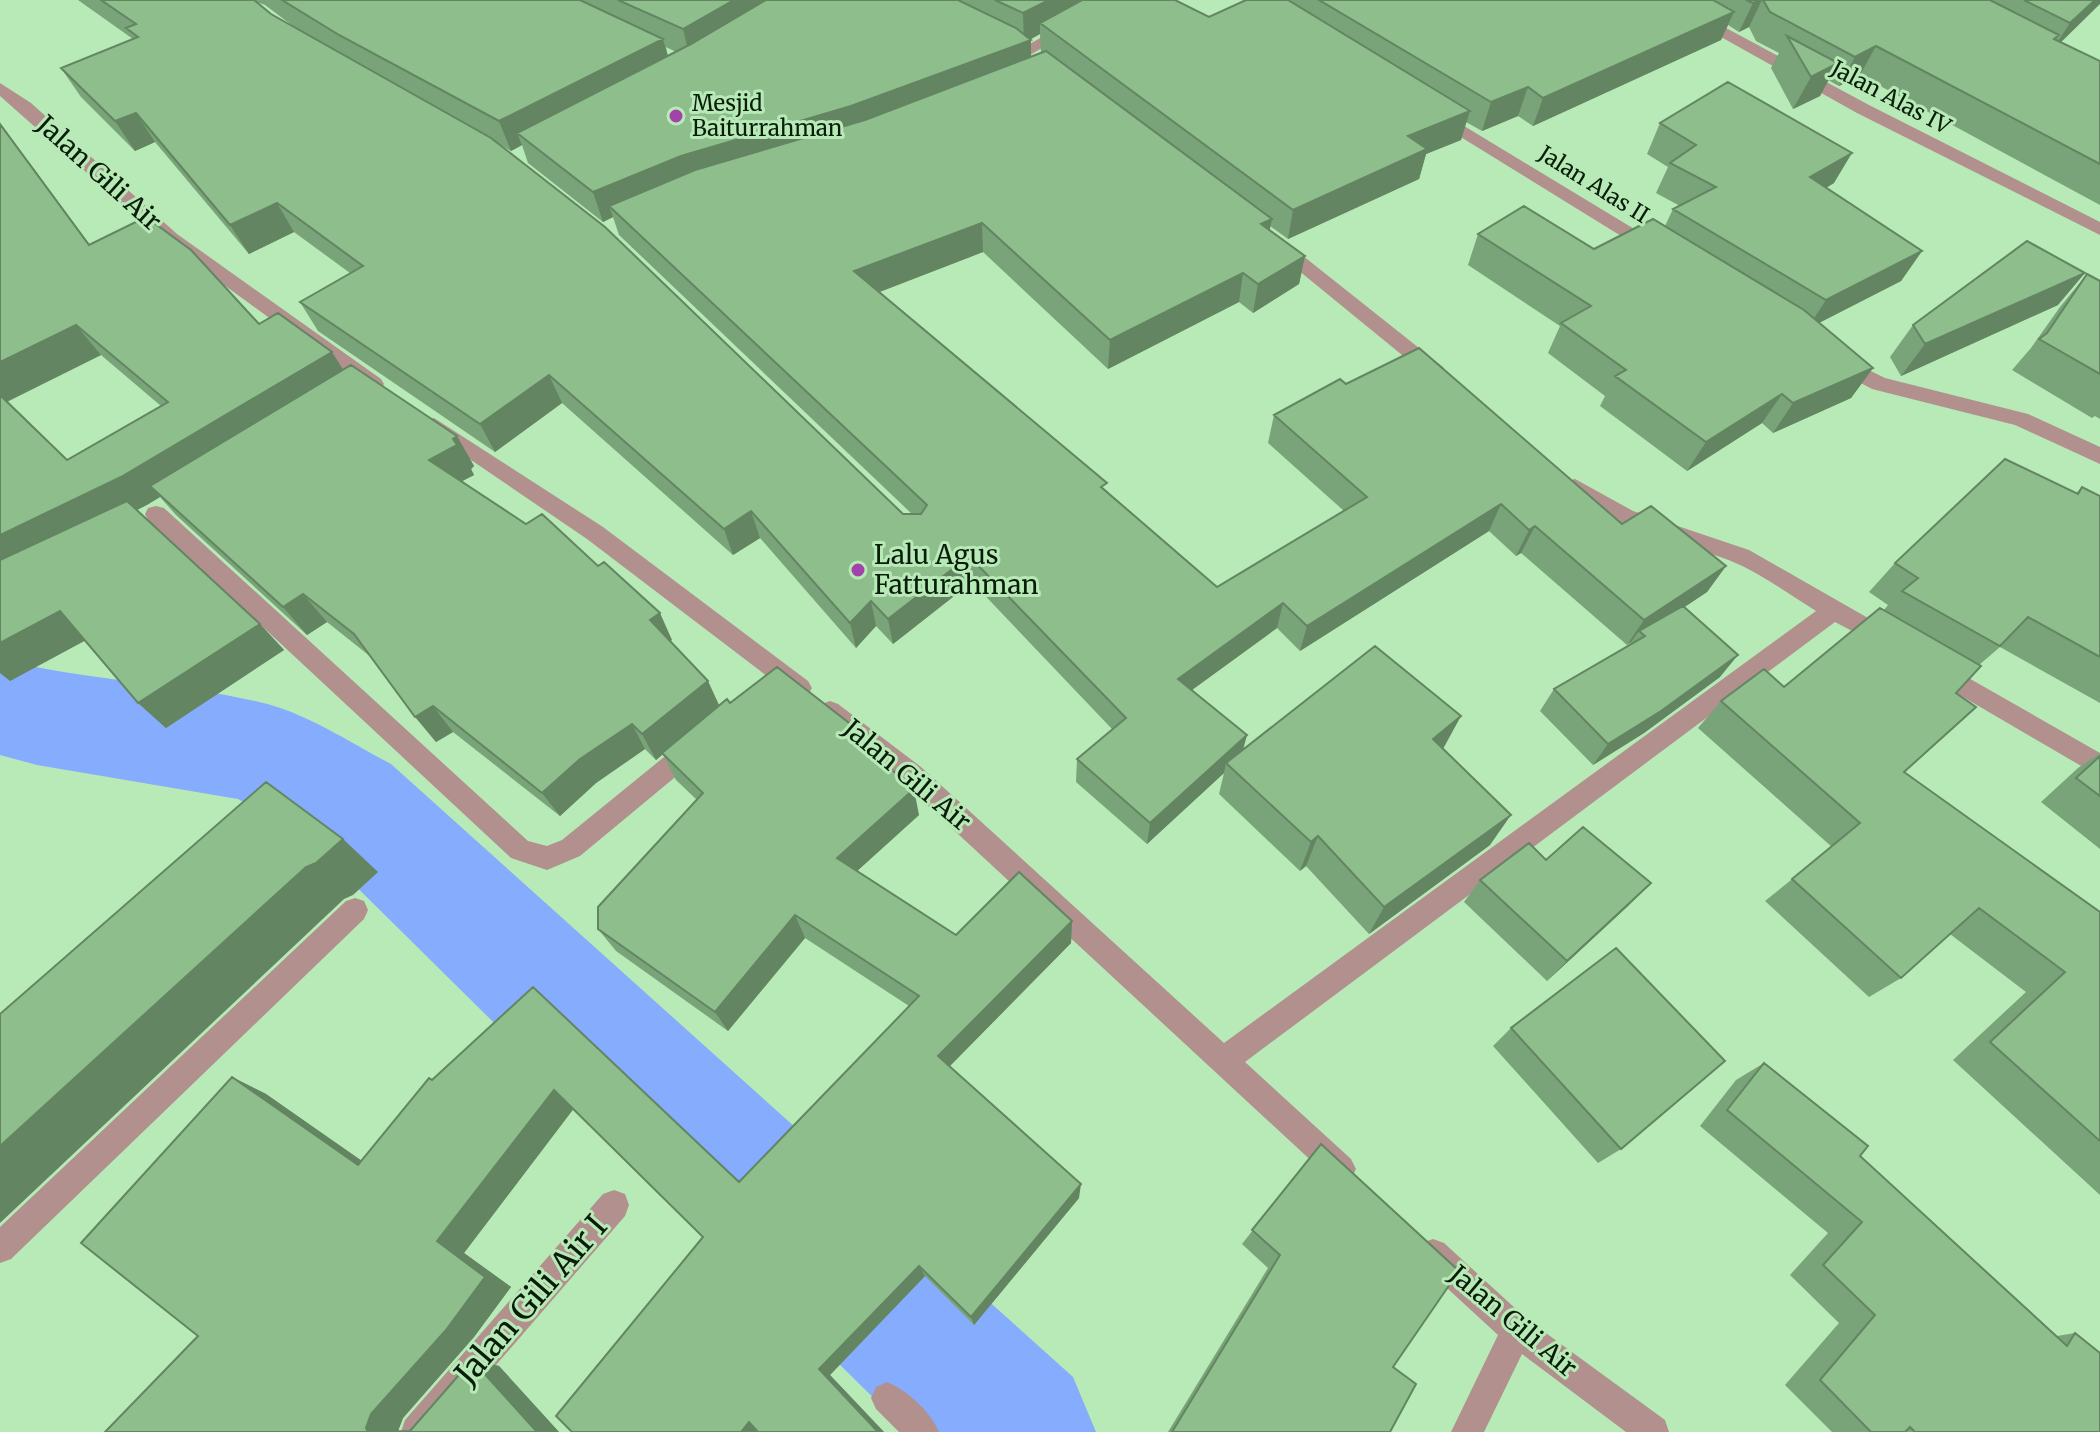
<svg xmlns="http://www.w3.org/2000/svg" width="2100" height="1432" font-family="Merriweather,serif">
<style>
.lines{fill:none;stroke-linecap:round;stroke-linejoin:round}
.river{fill:#85acfd;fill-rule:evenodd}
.minor{fill:#b1908e;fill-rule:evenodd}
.wall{fill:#79a378;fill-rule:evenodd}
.shaded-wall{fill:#638562}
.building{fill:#8dbe8c;stroke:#638562;stroke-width:2}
.poi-dot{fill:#a243ab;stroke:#b7eab6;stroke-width:3}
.labels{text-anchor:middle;stroke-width:6;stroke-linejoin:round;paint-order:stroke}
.far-street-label{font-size:22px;fill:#0a1d0b;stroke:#b7eab6}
.far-poi-label{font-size:22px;fill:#0a1d0b;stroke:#b7eab6;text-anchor:start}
.street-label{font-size:26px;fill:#0a1d0b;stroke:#b7eab6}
.poi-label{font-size:26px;fill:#0a1d0b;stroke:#b7eab6;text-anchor:start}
.near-street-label{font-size:32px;fill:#0a1d0b;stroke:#b7eab6}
</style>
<rect width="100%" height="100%" fill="#b7eab6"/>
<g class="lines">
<path class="river" d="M0,659c85,22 174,23 259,43 46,10 90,40 132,62l682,613 23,55h-188l-601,-594 -69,-39 -201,-34 -37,-10z"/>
<path class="minor" d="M1106,0h19l-95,55h-12l-2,-3z
M1655,0h19l195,105 231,117v13l-243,-122z
M0,83l31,20 146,131 204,145 3,5 -3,5h-14l-202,-147 -165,-146z
M1436,109l223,135 3,4 -9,6 -6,-2 -217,-134 -2,-4z
M1277,238l6,2 160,127 3,5 -3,5h-14l-158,-129 -3,-4 3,-4z
M1838,355l47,23 143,36 72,33v17l-85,-39 -143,-36 -41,-22 -3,-5z
M434,418l169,109 205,154 4,7 -4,7 -8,3 -8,-3 -205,-156 -160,-109 -3,-5 3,-5z
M1575,479l58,32 116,39 147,84 4,7 -4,7 -8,2 -53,-28 -590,440 106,97 5,10 -5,10 -10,5 -10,-5 -428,-396 -81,-65 -4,-7 4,-7 8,-3 8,3 83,63 303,276 592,-432c-27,-17 -56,-38 -85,-50 -39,-16 -147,-38 -167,-74l3,-6z
M156,506l8,2 364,333 19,5 15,-6 123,-100 9,-3 9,3 3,7 -3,7 -123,102 -33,14 -36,-12 -363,-338 -3,-6 3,-6z
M1937,660l163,93v24l-171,-100 -4,-7 4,-7z
M355,898l9,3 4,9 -4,9 -353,340 -11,4v-36l346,-326z
M614,1190l11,4 4,11 -4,11 -187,216h-37l4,-12 198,-226z
M1433,1239l11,4 84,77 137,100 4,12h-43l-104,-78 -38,78h-33l47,-97 -76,-70 -4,-11 4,-11z
M887,1382c20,8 44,30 52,50h-40l-23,-23 -5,-11 5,-11z"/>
</g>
<path class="wall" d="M78,0h1097l34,17 37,-17h854l-40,42 40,19v144l-240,-130 -21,11 -11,-6 -8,16 -27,13 -22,-41 8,-15 -23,-12 -7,-14 -10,5 -11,-7 -7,15 -188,86 -15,-10 -36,15 -16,-9 -5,18 -35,14 -7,25 -131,60 -18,-13v4l35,26 -6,28 -46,29 -14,-11 -131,67 -125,-117 -104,40 338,295 127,-76 -76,-68 6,-28 72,-31 276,140 104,42 -19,26 -23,15 36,70 -76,56 -51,32 -53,-54 14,-22 75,-44 2,-3 -4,3 -106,-92 -5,3 -27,-25 -189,120 -23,-23 -85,62 51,60 200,-1 47,96 -121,89 -63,-68 -6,5 -81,-77 5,-21 -77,71 -71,-62 1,-23 35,-30 -140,-147 -79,62 -17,-18 -20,22 -96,-110 -27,17 -171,-152 -67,49 -177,-121 -18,-29 50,-29 -56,-41 -45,22 -94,-112 -20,9 -54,-54 -20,-29 72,-29zM254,1l11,4 32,24 -26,-15zM1040,34l1,19 -10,4 -1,-18zM666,47l10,5 -8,4zM498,143l13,8 11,-6 6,18 75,59 10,-5 6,18 293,279h-9z
M0,123l90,122 169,79 84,46 114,66 17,30 -3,3 3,6 -12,6 210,159 -2,1 49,65 11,-3 123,23 4,14 62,75 -62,56 99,64 116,-14 -1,22 -121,123 129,132 -105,127 -49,-49 -95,99 54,57h-312l131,-195 -130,-128 -109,144 47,34 -37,50 -71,81 -5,13h12l62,-71 27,6 60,66h-454l93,-96 34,-259 34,17 95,67 71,-81 101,-93 206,195 170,-176 -104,-68 -77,93 -112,-80 -18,-22 99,-129 -21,-20 -13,-26 -7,6 -11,-11 -49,34 -36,33 -107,-84 -17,10 -65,-85 -44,-35 -20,13 -131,-120 -16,-18 -23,13 123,114 24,26 -118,78 -28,-25 -53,-63 -75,41zM101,355l60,51 -94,54 -60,-58z
M1660,123l174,60 -8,5 96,63 -21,30 -82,42 54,45 -22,30 -78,35 -11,-10 -75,48 -87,-65 5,-10 -57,-43 12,-27 -92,-61 10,-31 116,15 71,-23 8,-17 7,-3 -24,-13 12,-26 -21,-13z
M2087,274l13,7v138l-5,-3 -3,2 -80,-48 19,-22 29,-41z
M2058,305l-157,71 -11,-19 23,-32z
M2082,487l18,9v207l-100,-56 -21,18 -23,28 -52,79 196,140v283l-147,-135 73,-68 -76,-58 -49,44 -32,19 -104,-96 67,-54 -134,-119 23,-27 63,-14 100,-77 4,-5 -19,-13 26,-29 181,-70z
M2100,753v96l-59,-47 37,-34z
M1546,860l83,45 -82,76 -83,-79 16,-22z
M1511,1028l110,121 -23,14 -105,-117z
M1764,1063l96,93 197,180 18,-3 25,99h-268l-47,-47 54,-62 -49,-48 38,-42 -128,-107 36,-46z
M1321,1144l69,288h-222l100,-164 -26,-24z"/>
<path class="shaded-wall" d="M734,0h55l-99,59 -7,-30z
M1049,0h56l-65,23v11l-14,8 5,-2v29l-422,137 4,11 -10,5 -10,-30 88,-36 343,-114 -1,-29z
M1760,0h2l-13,27 -10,5 14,-29z
M2095,0h5v4l-49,48 19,-29z
M1734,12l-13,28 -188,86 10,-28z
M663,39l8,29 -154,65 5,12 -11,6 -12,-30z
M1876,46l-16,29 -21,11 16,-29z
M1838,63l-18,33 -27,13 18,-32z
M1528,87l-10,29 -36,15 9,-29z
M1470,111l-9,29 -35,14 -7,25 -131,60 5,-29 115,-74z
M136,113l19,29 -20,9 -20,-30z
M0,123l112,152 -23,-30z
M1852,153l-18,30 -41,24 17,-30z
M277,203l17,29 -45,22 -19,-29z
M1272,219l-6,29 -5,-24z
M982,223l1,29 -124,48 -5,-29z
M1922,251l-21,30 -94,48 19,-29z
M1305,256l-6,28 -46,29 5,-29z
M1243,273l-4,29 -131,67 2,-29z
M2085,273l-27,32 -157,71 24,-32z
M76,325l25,30 -95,47 -6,-6v-34z
M332,352l19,30 -201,104 10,11 -13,8 -147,73v-43z
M1873,368l-22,30 -78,35 20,-30z
M549,375l13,28 -67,49 -15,-28z
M1782,394l-20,29 -75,48 19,-29z
M457,436l17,30 -3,3 3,6 -27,14 -18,-29z
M1501,504l-12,27 -189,120 7,-25z
M751,511l9,27 -27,17 -9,-26z
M1535,526l-14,27 -5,3 13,-26z
M969,556l3,26 -79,62 -5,-25z
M1726,566l-19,26 -64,43 -4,-4 -8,11 -4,3 17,-25z
M303,594l24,28 -20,13 -24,-28z
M871,601l5,25 -20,22 -6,-25z
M1283,603l-6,25 -103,75 4,-24z
M60,611l30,27 -80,43 -10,-8v-30z
M660,613l12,27 -10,7 -12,-27z
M260,624l24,26 -118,78 -28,-25z
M1738,655l-18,22 -76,56 -51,32 15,-21z
M708,681l12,26 -64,53 -14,-26z
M433,706l20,26 -17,10 -21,-25z
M1461,716l-18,33 -27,23 17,-33z
M632,724l13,25 -49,34 -36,33 -18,-23 38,-34z
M853,726l7,27 -13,-22z
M1247,735l-6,23 -15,5 -2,10 -77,71 3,-21z
M914,789l5,26 -74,67 -8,-24z
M1511,815l-21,30 -121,89 15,-27z
M1318,836l-12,30 -6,5 11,-29z
M343,839l35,33 -25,23 -9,4 -344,324v-77l306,-279z
M1651,883l-22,22 -82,76 20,-20z
M795,915l10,23 -77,93 -13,-19z
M1072,921l-1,22 -129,131 -4,-18z
M232,1077l34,17 122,85 -30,-14z
M554,1090l21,17 -111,146 47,34 -37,50 -71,81 -5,13 -30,1 -2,-4 71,-187z
M1081,1184l-2,14 -105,127 -3,-8z
M919,1266l6,10 -95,99 54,57h-6l-59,-63z
M472,1360l27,6 60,66h-22z
M749,1422l9,10h-17z"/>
<path class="building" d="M101,0h153l17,14 220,124 114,89 298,287h18l6,-9 -318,-299 86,-36 170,-50 181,-69 226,168 -11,5 44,32 -47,28 -15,-11 -133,67 -128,-117 -128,48 253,212 -6,4 116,100 150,-90 -93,-82 66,-36 6,5 73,-36 203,176 29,-18 75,60 -82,54 -109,-94 -6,4 -28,-26 -194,122 -24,-23 -105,76 69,56 -97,88 -73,-64 49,-41 -157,-162 -81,63 -17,-18 -21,22 -99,-112 -27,18 -175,-154 -69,49 -180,-122 63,-36 -86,-63 -47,22 -94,-112 -21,8 -54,-53 77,-31 -12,-9 10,-4z
M282,0h298l83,39 -164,82 -160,-86z
M618,0h116l-51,29z
M766,0h192l58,28 15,12 -180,66 -170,50 -88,36 -76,-59 174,-89z
M995,0h54l-26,13z
M1082,0h93l34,17 37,-17h42l182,111 -62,25 19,13 -134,61 -253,-187z
M1319,0h394l21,12 -191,86 -15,-11 -37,15z
M1746,0h14l-7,3z
M1763,0h227l69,35 -5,4 46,22v103l-224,-118 -21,11 -85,-45z
M2024,0h71l-25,23z
M1787,36l51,27 -27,14z
M1728,82l124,71 -42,24 112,74 -96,49 -153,-91 43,-22 -46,-24 26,-18 -36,-22z
M0,124l89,121 57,-28 45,33 68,74 19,-11 54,39 -211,125 -121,58v-140l67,65 101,-58 -92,-77 -76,37z
M1524,206l70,43 59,-30 151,91 69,58 -80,35 -11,-9 -76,48 -91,-66 11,-6 -65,-47 30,-17 -113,-72z
M2027,241l58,32 -160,71 -12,-19z
M2087,274l13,7v93l-61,-35 8,-6z
M351,365l106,71 -4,3 4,6 -28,15 97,64 16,-10 56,52 6,-4 56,51 -10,7 58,61 -66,53 -10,-10 -52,35 -38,34 -109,-87 -18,11 -61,-83 -51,-40 -20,13 -133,-121z
M2005,459l73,35 4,-7 18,9v161l-72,-40 -28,29 -98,-55 16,-13 -23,-15z
M127,501l133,123 -122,79 -78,-92 -60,32v-83z
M1683,606l55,49 -77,56 -53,33 -54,-55 91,-53 -6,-5z
M1880,608l101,58 -25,27 20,14 -72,65 196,140v229l-110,-99 75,-70 -86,-64 -78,70 -109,-99 68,-56 -139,-122 43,-32 20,18z
M1375,646l86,70 -28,23 78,76 -127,92 -66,-71 -7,6 -85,-79z
M777,667l76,59 -6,5 67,58 -77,69 119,77 63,-63 53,49 -134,135 143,128 -110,133 -52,-51 -100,103 59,63h-120l-9,-10 -8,10h-169l-16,-16 147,-179 -149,-147 -117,151 48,36 -39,53 -75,84 -5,14 2,4h-263l93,-96 -117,-93 151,-166 126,88 71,-87 3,2 101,-93 206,195 180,-186 -124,-81 -80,97 -117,-83v-22l105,-114 -41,-40 65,-54 3,4z
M2100,756v40l-24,-18z
M266,782l77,57 -27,24 -10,4 -306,279v-132z
M1583,827l68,56 -84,78 -87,-81 49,-37 17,17z
M1616,948l109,113 -104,88 -110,-121z
M1764,1063l104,83 -8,10 207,190 8,-13 25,20v79h-185l-5,-5 -5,5h-34l-51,-52 55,-65 -52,-50 39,-43 -135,-112z
M1321,1144l138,127 -66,96 23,17 -26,48h-218l108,-177 -28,-25z
M472,1360l65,72h-165l38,-1z"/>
<g class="poi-dot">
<circle cx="676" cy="116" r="8"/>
<circle cx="858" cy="570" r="8"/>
</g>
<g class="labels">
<g class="far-street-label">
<text transform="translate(1891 97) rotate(28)" y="8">Jalan Alas IV</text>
<text transform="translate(1594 184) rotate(32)" y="8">Jalan Alas II</text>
</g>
<g class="far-poi-label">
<text x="692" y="111">Mesjid<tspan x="692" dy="25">Baiturrahman</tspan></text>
</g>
<g class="street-label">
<text transform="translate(99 173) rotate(42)" y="9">Jalan Gili Air</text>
<text transform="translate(907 775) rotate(40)" y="9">Jalan Gili Air</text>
<text transform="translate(1513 1321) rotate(40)" y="9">Jalan Gili Air</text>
</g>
<g class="poi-label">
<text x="874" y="564">Lalu Agus<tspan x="874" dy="30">Fatturahman</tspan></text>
</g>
<g class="near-street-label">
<text transform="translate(531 1300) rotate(-49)" y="11">Jalan Gili Air I</text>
</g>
</g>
</svg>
